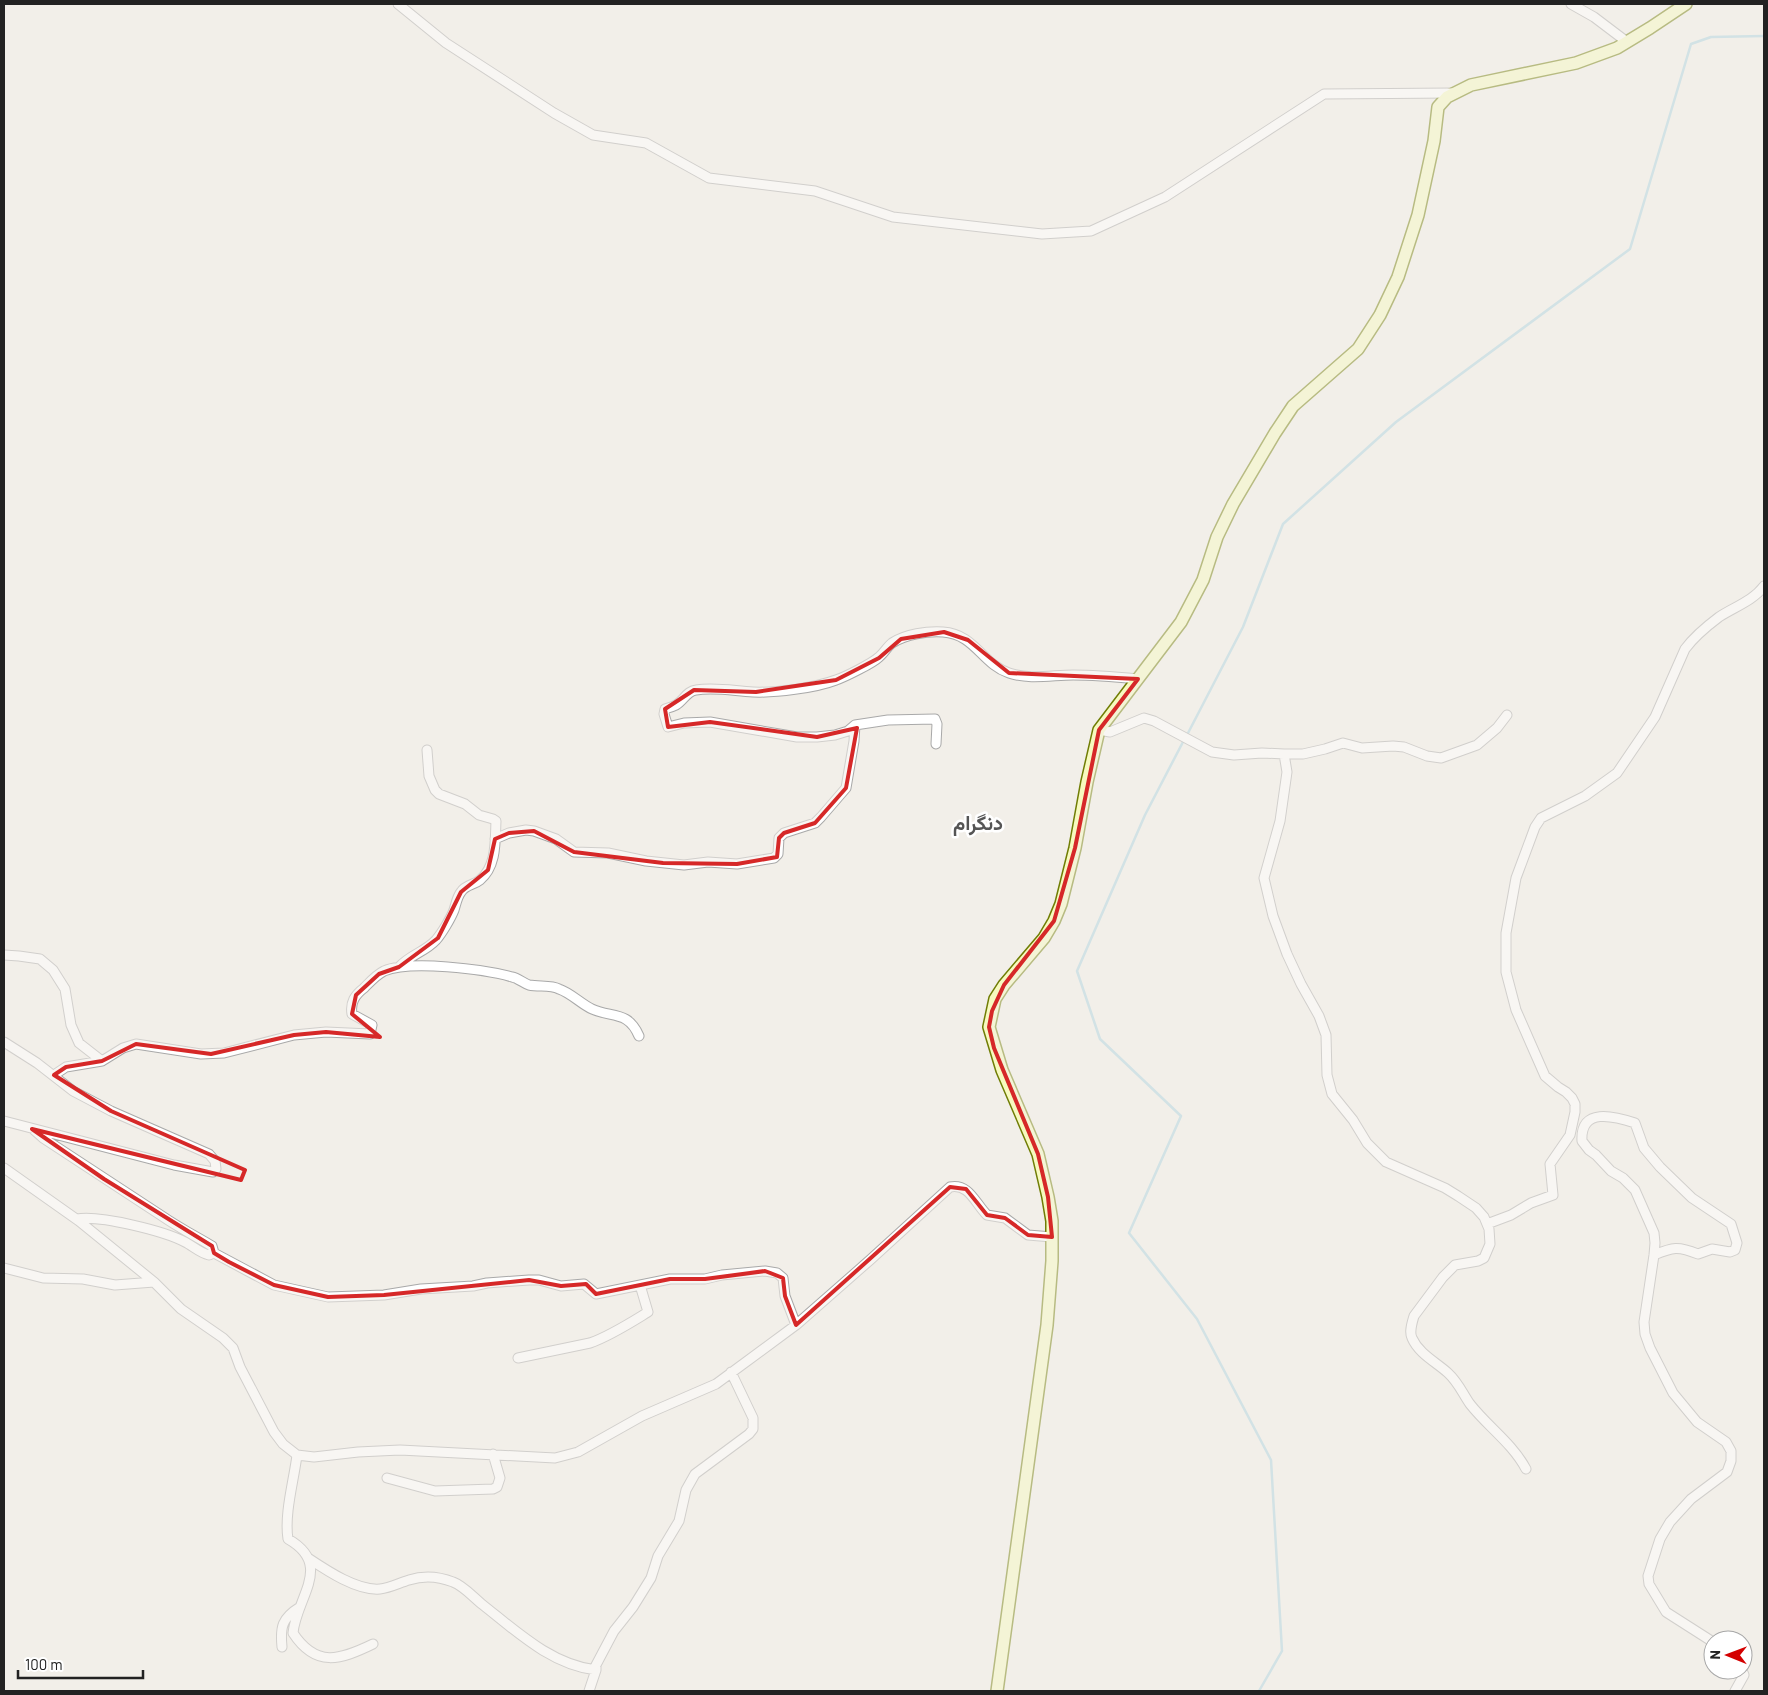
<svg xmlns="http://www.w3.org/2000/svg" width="1768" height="1695" font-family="Barlow,Vazirmatn,sans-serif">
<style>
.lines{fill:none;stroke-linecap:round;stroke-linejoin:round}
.stream{stroke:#aad3df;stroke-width:2.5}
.street-casing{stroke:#a9a9a9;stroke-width:11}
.secondary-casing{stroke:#707d05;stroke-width:14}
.street{stroke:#fff;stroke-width:9}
.secondary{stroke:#f7fabf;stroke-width:11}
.marked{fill:none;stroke:#d62828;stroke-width:4;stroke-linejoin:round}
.labels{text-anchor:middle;stroke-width:5;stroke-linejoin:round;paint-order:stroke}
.quarter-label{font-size:20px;font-weight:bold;fill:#555;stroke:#fff}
</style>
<rect width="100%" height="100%" fill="#f2efe9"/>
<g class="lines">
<path class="stream" d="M1187,735l56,-108 40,-103 113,-102 234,-173 61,-205 20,-7 53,-1
M1184,740l-39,75 -68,156 23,68 81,77 -52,117 68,86 74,141 11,191 -23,40"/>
<g class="street-casing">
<path id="street" d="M398,4l48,39 108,70 39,22 53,8 63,35 106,13 78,26 149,17 49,-3 74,-34 159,-103 129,-1
M1571,4l23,13 33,25
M1099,730l11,2 34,-14 10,3 58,31 22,3 28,-2 22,1 3,18 -7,49 -16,57 9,38 14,38 14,30 18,32 7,19 1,40 5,19 21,26 14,23 19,19 59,26 13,8 18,12 8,9 5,12 1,15 -6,14 -6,3 -23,4 -12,12 -29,39c-2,7 -5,16 -2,22 7,16 24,24 36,35 10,9 15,21 22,31 18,23 42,39 56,65
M936,744l1,-20 -2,-5 -47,1 -33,5 -7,6 -13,4 -18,2h-20l-87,-15 -26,1 -16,4 -4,-13 1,-5c3,-1 7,-2 11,-4 8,-5 11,-14 20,-15 19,-3 38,1 57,2 22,1 62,-4 83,-12 9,-3 37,-17 43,-23 5,-4 8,-10 13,-14 14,-9 35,-12 51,-11 32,2 39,32 66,41 20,7 44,2 64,2 22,0 44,2 65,4
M1284,754h19l22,-5 18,-6 19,5 31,-2 11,1 23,9 14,2 36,-13 20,-17 10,-13
M495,839l14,-6 17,-3 8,1 22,8 18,13 34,1 38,8 38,4 24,-3 29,2 37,-6 4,-4 1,-16 5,-5 31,-10 6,-6 25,-29 8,-47 1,-16
M4,955l15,1 21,3 13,11 12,19 6,36 8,18 23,18
M399,967c12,-13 26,-15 37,-27 6,-7 15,-22 18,-30 2,-6 3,-13 7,-18 4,-7 13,-7 19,-12 17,-14 15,-39 16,-59l-3,-2 -14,-4 -14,-11 -26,-10 -4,-4 -6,-14 -2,-26
M4,1042l33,21 36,28 38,20 98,43 6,7 1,8 -3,3 -39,-7 -170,-44
M54,1075l12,-8 36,-6 21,-13 13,-4 65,10 23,-1 70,-18 32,-3 44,2 2,-9 -20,-11c-2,-12 3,-19 12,-26 6,-6 12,-13 20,-17 26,-11 100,-2 128,6 6,1 11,6 17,8 10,2 22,0 30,4 12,4 22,15 33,20 19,9 36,1 47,27
M34,1130l9,8c39,26 79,52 119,78 16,11 33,20 50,30l2,7 -5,2c-9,-2 -16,-9 -24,-13 -21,-11 -85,-27 -108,-23
M4,1168l75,53 75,61 27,27 42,29 10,10 7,19 34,65 9,12 14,11 17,2 44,-5 42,-2 155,8 23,-6 64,-36 74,-32 80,-59 74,-65 80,-73c19,-4 25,16 37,28l18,3 23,17 24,2
M1487,1224l24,-9 20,-12 22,-8 -3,-31 20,-29 5,-23v-8l-3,-6 -6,-6 -8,-5 -13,-11 -29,-66 -10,-38v-39l10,-55 19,-51 6,-9 44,-22 32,-23 38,-56 30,-68c9,-12 22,-23 34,-32 15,-10 34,-16 45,-31
M214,1253l60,32 54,12 56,-2 37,-6 52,-3 14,-3 42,-3h10l22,6 23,-2 12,10 74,-15h35l17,-4 43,-4 12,2 6,5 2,18 11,29
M1654,1255c19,-8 24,-9 44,-1l14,-5 18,3 5,-2 2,-7 -6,-19 -39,-26 -32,-31 -16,-19 -9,-25c-21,-7 -55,-16 -53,18l7,9 7,5 15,16 12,7 12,12 19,43 1,10 -1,12 -10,67 1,12 5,14 23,45 24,29 29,20 5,9v10l-4,11 -36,27 -21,23 -10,17 -12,37 1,8 17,28 47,30
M4,1268l39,10 40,1 32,6 39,-3
M518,1358l72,-15c20,-7 40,-20 58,-31l-8,-27
M297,1455c-3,25 -13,59 -9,84 46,26 8,59 5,94 23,35 47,27 80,11
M387,1478l48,13 58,-2 4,-2 3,-9 -7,-24
M308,1558c18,12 49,33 72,31 10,-1 19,-6 29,-9 15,-5 29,-4 44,2 11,4 21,16 30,23 34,27 69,60 113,65
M282,1647c-2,-20 0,-29 18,-40
M589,1691l7,-21v-5l18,-34 19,-24 18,-29 7,-22 21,-35 7,-31 9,-16 54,-40 4,-5v-11l-22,-46
M1735,1691l9,-16 -2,-5"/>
</g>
<g class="secondary-casing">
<path id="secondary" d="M997,1691l50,-366 5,-64v-40l-4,-24 -10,-43 -36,-84 -13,-43 6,-28 9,-14 40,-47 10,-17 7,-17 14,-56 12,-66 12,-52 82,-108 22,-42 14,-43 16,-33 42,-71 18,-27 65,-57 22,-34 18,-38 20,-62 16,-74 4,-34 9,-10 24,-12 105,-22 41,-15 33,-20 36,-24"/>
</g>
<use href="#street" class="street"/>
<use href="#secondary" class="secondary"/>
</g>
<path d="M0 0H1768V1695H0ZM944,632l24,8 41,33 129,6 -39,51 -24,118 -21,73 -50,64 -12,26 -3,16 5,21 44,106 10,43 4,40 -24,-2 -23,-17 -18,-3 -21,-26 -16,-2 -154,138 -11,-29 -2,-18 -18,-7 -60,8h-35l-74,15 -10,-10 -25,2 -32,-6 -145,15 -56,2 -54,-12 -45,-23 -15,-9 -2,-7 -108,-67 -72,-50 209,51 4,-10 -134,-59 -57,-36 12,-8 36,-6 34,-17 75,10 83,-19 32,-3 54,5 -28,-23 4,-19 23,-21 20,-7 39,-29 23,-46 27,-22 7,-31 14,-6 25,-2 40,21 89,11 74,1 40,-7 2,-19 5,-5 31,-10 31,-35 11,-60 -40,9 -107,-15 -42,5 -3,-18 29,-19 62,2 80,-12 43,-22 22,-19z" fill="#f2efe9" fill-opacity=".55" fill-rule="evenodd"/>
<path class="marked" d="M944,632l24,8 41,33 129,6 -39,51 -24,118 -21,73 -50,64 -12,26 -3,16 5,21 44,106 10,43 4,40 -24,-2 -23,-17 -18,-3 -21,-26 -16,-2 -154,138 -11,-29 -2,-18 -18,-7 -60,8h-35l-74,15 -10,-10 -25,2 -32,-6 -145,15 -56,2 -54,-12 -45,-23 -15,-9 -2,-7 -108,-67 -72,-50 209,51 4,-10 -134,-59 -57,-36 12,-8 36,-6 34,-17 75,10 83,-19 32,-3 54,5 -28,-23 4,-19 23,-21 20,-7 39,-29 23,-46 27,-22 7,-31 14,-6 25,-2 40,21 89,11 74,1 40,-7 2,-19 5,-5 31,-10 31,-35 11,-60 -40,9 -107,-15 -42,5 -3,-18 29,-19 62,2 80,-12 43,-22 22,-19z"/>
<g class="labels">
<g class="quarter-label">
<text x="978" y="830">دنگرام</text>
</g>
</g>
<rect width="1768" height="1695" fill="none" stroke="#222222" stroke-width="10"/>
<g transform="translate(1728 1655) rotate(271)"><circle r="24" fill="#ffffff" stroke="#a7a7a7"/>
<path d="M0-4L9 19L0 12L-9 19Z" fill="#d40000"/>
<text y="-8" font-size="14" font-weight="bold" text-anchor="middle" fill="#222222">N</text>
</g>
<path d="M18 1670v8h125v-8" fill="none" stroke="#222222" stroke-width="2.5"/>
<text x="25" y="1670" font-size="15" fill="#222222" stroke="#ffffff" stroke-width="4" paint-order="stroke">100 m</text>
</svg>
